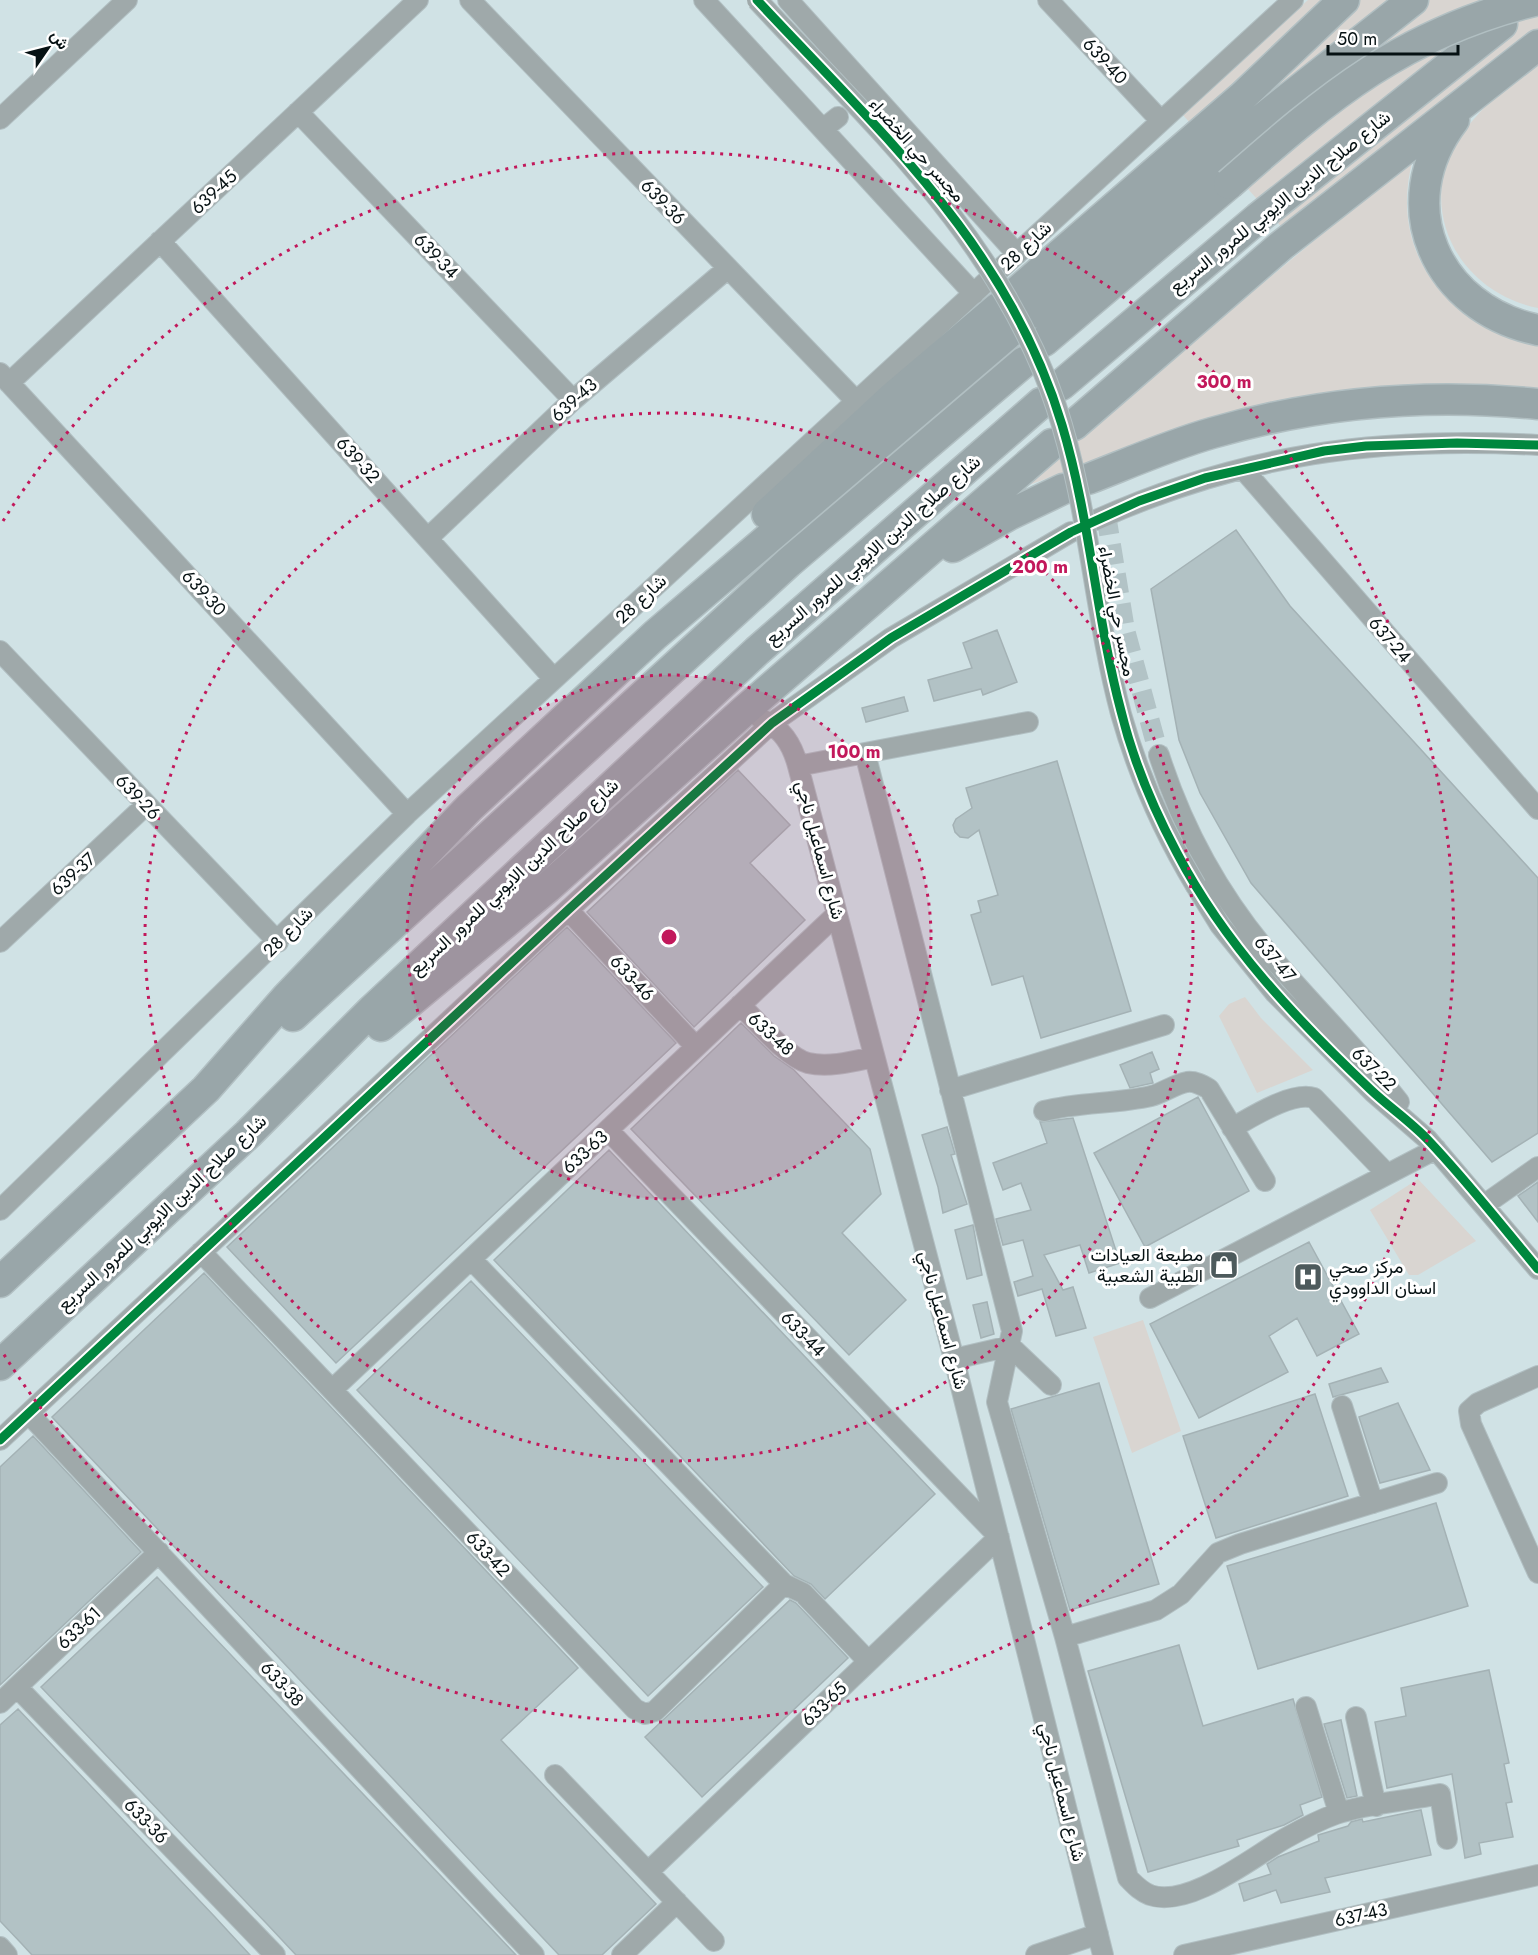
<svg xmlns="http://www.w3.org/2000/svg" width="1538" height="1955" font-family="Jost,Vazirmatn,sans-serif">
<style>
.green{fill:#d9d5d1}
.building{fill:#b2c2c5;stroke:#a4b2b5;stroke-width:1.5}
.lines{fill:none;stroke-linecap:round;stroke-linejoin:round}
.minor-tunnel{stroke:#b2c3c6;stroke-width:20;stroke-dasharray:20 10;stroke-linecap:butt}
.minor-casing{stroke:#b1bfc2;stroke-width:22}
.highway-casing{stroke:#b1bfc2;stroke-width:33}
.minor{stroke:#9fa9aa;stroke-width:20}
.highway{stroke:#99a6a9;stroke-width:30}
.minor-bridge-casing{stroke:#b1bfc2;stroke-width:22;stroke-linecap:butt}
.highway-bridge-casing{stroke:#b1bfc2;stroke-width:33;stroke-linecap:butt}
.minor-bridge{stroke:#9fa9aa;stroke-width:20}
.highway-bridge{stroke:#99a6a9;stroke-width:30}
.cycleway-casing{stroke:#fff;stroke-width:13}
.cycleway{stroke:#00873e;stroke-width:9}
.ring{fill:none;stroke:#c2185b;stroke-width:3;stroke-dasharray:3 6}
.labels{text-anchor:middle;stroke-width:6;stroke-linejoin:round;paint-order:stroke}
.street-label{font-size:18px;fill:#061113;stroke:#fff}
.poi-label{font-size:18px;fill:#061113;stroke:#fff;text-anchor:end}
.centre{fill:#c2185b;stroke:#fff;stroke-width:3}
.ring-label{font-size:18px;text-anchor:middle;font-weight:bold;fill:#c2185b;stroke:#fff;stroke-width:6;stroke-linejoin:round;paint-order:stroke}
</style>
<rect width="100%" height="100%" fill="#d0e2e5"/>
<path class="green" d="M1308,0h230v308c-70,-14 -116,-82 -89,-152 9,-22 28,-40 44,-58l-193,150 -117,-133z
M1413,159c-21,75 14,142 85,173 12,6 27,8 40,12v48l-347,34 -181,66z
M1245,997l16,21 52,52 -56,23 -38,-77 10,-12z
M1418,1179l58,62 -58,34h-9l-39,-65z
M1143,1320l38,111 -49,22 -39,-116z"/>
<path class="building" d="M1236,530l54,76 248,272v255l-46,29 -241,-279 -51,-90 -21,-53 -28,-151z
M997,630l20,52 -34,13 -2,-6 -47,12 -6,-21 44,-12 -9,-25z
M904,697l4,14 -42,11 -4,-14z
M1057,761l74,250 -90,27 -18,-62 -31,9 -21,-70 10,-3 -3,-11 20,-6 -19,-65 -11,8 -8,-1 -5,-5 -2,-7 3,-6 16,-11 -6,-20z
M738,770l52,55 -40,38 55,57 -111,107 -107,-115z
M567,927l109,116 -340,320 -109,-116z
M741,1023l33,33 20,14 76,79 11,45 -39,39 64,67 -57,55 -218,-226z
M1152,1052l7,17 -9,4 3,10 -23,5 -10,-23z
M1198,1097l51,94 -104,56 -51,-94z
M1073,1118l47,145 -31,10 -9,-28 -36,10 19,35 10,-3 13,41 -30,8 -14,-47 -24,7 -4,-14 19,-6 -10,-36 -20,5 -7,-26 35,-9 -10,-27 -18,7 -10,-27 54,-20 -7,-21z
M947,1127l8,27 -4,1 16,49 -24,9 -5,-26 -16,-52z
M609,1150l326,344 -110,105 -14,-15 -17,-8 -300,-316z
M1538,1182v40l-20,-26z
M973,1225l9,50 -15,4 -12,-49z
M1309,1242l50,92 -42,22 -20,-38 -28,18 19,36 -89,46 -49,-94z
M204,1273l374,395 -77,72 155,164 -54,51h-43l-507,-538z
M471,1281l292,306 -115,109 -291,-306z
M987,1302l7,32 -13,4 -8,-33z
M1381,1368l7,14 -55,15 -4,-13z
M1099,1383l60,201 -89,26 -59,-201z
M1315,1394l33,102 -132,42 -33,-102z
M1398,1403l32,67 -50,13 -21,-66z
M33,1436l108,116 -141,133v-218z
M1436,1503l32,103 -210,63 -31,-103z
M157,1577l150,158 209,220h-220l-29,-31 -226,-237z
M790,1600l6,3 52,55 -146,139 -57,-60z
M1179,1645l24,81 90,-27 29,98 -22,8 3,10 -19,10 -47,15 2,6 -91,26 -60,-201z
M1489,1670l20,93 -5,1 8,38 -6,1 7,34 -34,6 2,11 -16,4 -13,-84 -65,14 -12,-66 31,-6 -5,-28z
M18,1709l197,208 35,38h-218l-11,-12 -21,-22v-196z
M1341,1720l16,76 -10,2 -23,-74z
M1421,1810l10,45 -106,23 5,14 -49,11 -5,-13 -32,11 -5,-17 32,-10 -4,-10 11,-7 41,-16 -1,-6 30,-9 3,-4 11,-3 1,3z"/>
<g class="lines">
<path class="minor-tunnel" d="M1106,515l19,115 34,125"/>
<g class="minor-casing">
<path id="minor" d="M470,0l387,402
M704,0l270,294
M788,0l229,254
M1048,0l113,121
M298,112l275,288
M0,119l127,-119
M823,129l15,-12
M160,241l394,438
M0,373l407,441
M9,383l409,-383
M1243,469l295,340
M1096,520c147,-66 282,-84 442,-75
M428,538l145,-138 154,-131
M0,651l278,291
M760,718c22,10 32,26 38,48l156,593 149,596
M1028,722l-163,31 147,578 -15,71 68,235 63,241c7,7 12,13 22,17 39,14 104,-39 136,-57 16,-9 33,-18 50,-24 32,-11 70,-13 104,-20l7,45
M1159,755c22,69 58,136 104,192 44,53 94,101 136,155
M798,766l67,-13
M1196,886l24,39 55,68 99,100 53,46 111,130
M568,910l128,137
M0,942l146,-137
M740,1005c17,16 47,53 68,58 21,5 47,-2 66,-6
M950,1090l214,-65
M1044,1111c35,-9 72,-7 107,-15 12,-3 24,-12 36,-14 8,-1 15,3 22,7l56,92
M1232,1128c20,-11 60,-37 82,-30l73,76
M608,1130l391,407 -351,335
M1484,1205l54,-38
M0,1210l407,-396 886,-814
M201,1252l434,457 10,5 10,-3 129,-127 -313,-325
M1150,1298l286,-149
M954,1359l56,-13 41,39
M1538,1376l-60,27 -9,8 2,13 67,149
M333,1389l504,-475
M1342,1406l31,97
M29,1414l505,541
M0,1440l568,-530 204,-187 119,-85 180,-106
M784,1584l19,9 65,68
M1065,1637l91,-27 25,-16 37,-41 22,-9 197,-61
M17,1687l258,268
M0,1703l159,-151
M1306,1707l33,106
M1356,1717l20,89
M555,1775l159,166
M0,1947l7,8
M622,1955l55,-53
M1036,1955l62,-21
M1184,1955l354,-80"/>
</g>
<g class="highway-casing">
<path id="highway" d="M1454,120c-65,85 -18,189 84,210
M1019,290l224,-194 101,-96
M1032,313l230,-194 151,-119
M1044,341l185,-157
M1061,385l197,-167 244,-194
M1074,425l208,-180 256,-200
M1088,479c41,-16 82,-34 124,-46 106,-31 217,-40 326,-29
M767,514l126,-117 105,-89
M953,547l56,-32 54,-26
M293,1016l495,-453 236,-201
M381,1026l166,-138 197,-177 308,-267
M0,1282l206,-193 81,-92 182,-189 186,-173 355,-303
M0,1365l248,-231 124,-124 385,-359 284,-248"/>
</g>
<use href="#minor" class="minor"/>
<use href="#highway" class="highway"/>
<g class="minor-bridge-casing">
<path id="minor-bridge" d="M757,0c115,124 244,240 299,406 33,99 38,207 65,308 17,60 43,119 75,172"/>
</g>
<g class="highway-bridge-casing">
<path id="highway-bridge" d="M1229,184c100,-88 175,-152 309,-184"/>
</g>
<use href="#minor-bridge" class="minor-bridge"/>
<use href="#highway-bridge" class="highway-bridge"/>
<g class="cycleway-casing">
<path id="cycleway" d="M757,0c123,132 252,247 305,425 28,93 34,192 59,286 12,49 32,97 56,142 48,92 119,166 194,237 18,17 40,32 57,50 39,41 74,86 110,129
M0,1440l568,-530 204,-187 119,-85 180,-106 68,-31 66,-23 119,-27 42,-5 91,-3 81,2"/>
</g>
<use href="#cycleway" class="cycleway"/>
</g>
<circle cx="669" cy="937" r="262" fill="#c2185b" fill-opacity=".12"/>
<g class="ring">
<circle cx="669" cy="937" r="262"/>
<circle cx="669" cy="937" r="524"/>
<path d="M3 521A785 785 0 1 1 3 1353"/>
</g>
<defs>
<g id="shop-square" transform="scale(1.5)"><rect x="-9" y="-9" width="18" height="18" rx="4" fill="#4d5a5c" stroke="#fff"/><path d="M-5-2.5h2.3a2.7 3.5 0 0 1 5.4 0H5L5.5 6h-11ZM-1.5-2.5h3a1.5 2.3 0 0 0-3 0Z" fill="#fff"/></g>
<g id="hospital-square" transform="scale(1.5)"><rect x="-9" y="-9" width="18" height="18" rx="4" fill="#4d5a5c" stroke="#fff"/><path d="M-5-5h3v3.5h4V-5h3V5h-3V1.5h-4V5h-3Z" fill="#fff"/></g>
</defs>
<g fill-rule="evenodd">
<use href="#shop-square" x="1224" y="1265"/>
<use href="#hospital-square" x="1308" y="1277"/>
</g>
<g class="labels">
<g class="street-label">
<text transform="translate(1105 61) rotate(47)" y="6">639-40</text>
<text transform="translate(917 150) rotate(48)" y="6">مجسر حي الخضراء</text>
<text transform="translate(214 192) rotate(-43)" y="6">639-45</text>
<text transform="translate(663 202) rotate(46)" y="6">639-36</text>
<text transform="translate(1280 202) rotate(-39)" y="6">شارع صلاح الدين الايوبي للمرور السريع</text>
<text transform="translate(1026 246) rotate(-43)" y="6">شارع 28</text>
<text transform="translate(436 256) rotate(46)" y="6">639-34</text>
<text transform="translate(574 400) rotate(-42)" y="6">639-43</text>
<text transform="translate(358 460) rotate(48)" y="6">639-32</text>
<text transform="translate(873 550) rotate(-41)" y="6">شارع صلاح الدين الايوبي للمرور السريع</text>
<text transform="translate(204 593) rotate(47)" y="6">639-30</text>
<text transform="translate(641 599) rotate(-43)" y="6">شارع 28</text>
<text transform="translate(1117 611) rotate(79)" y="6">مجسر حي الخضراء</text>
<text transform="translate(1390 640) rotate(49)" y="6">637-24</text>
<text transform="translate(138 797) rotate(46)" y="6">639-26</text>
<text transform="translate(820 850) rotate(75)" y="6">شارع اسماعيل ناجي</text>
<text transform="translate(73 874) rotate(-43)" y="6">639-37</text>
<text transform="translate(514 877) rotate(-43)" y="6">شارع صلاح الدين الايوبي للمرور السريع</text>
<text transform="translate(288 932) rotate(-45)" y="6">شارع 28</text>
<text transform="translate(1275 959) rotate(50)" y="6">637-47</text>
<text transform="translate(632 978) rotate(47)" y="6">633-46</text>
<text transform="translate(771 1034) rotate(42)" y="6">633-48</text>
<text transform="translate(1374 1069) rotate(44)" y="6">637-22</text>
<text transform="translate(585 1152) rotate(-43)" y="6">633-63</text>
<text transform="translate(162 1213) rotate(-43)" y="6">شارع صلاح الدين الايوبي للمرور السريع</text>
<text transform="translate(943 1320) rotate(75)" y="6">شارع اسماعيل ناجي</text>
<text transform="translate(803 1334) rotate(46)" y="6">633-44</text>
<text transform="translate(488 1554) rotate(47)" y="6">633-42</text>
<text transform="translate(79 1628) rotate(-43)" y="6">633-61</text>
<text transform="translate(282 1684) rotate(47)" y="6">633-38</text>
<text transform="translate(824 1704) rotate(-44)" y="6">633-65</text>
<text transform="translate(1062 1792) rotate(76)" y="6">شارع اسماعيل ناجي</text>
<text transform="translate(146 1821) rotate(46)" y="6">633-36</text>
<text transform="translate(1361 1915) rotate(-13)" y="6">637-43</text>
</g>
<g class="poi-label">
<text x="1203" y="1261">مطبعة العيادات<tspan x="1203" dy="21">الطبية الشعبية</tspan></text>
<text x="1329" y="1273" text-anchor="start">مركز صحي<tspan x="1329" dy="21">اسنان الداوودي</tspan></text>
</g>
</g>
<circle cx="669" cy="937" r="9" class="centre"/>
<g class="ring-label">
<text x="1224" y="388">300 m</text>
<text x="1040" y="573">200 m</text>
<text x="854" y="758">100 m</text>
</g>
<g transform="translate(48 48) rotate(55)" stroke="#ffffff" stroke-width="4.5" paint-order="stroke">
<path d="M0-4.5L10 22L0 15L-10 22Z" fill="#061113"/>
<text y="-9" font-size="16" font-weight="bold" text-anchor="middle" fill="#061113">ش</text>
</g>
<path d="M1328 45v9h130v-9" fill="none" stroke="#061113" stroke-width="3"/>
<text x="1337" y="45" font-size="18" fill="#061113" stroke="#ffffff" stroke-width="4.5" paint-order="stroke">50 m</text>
</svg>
